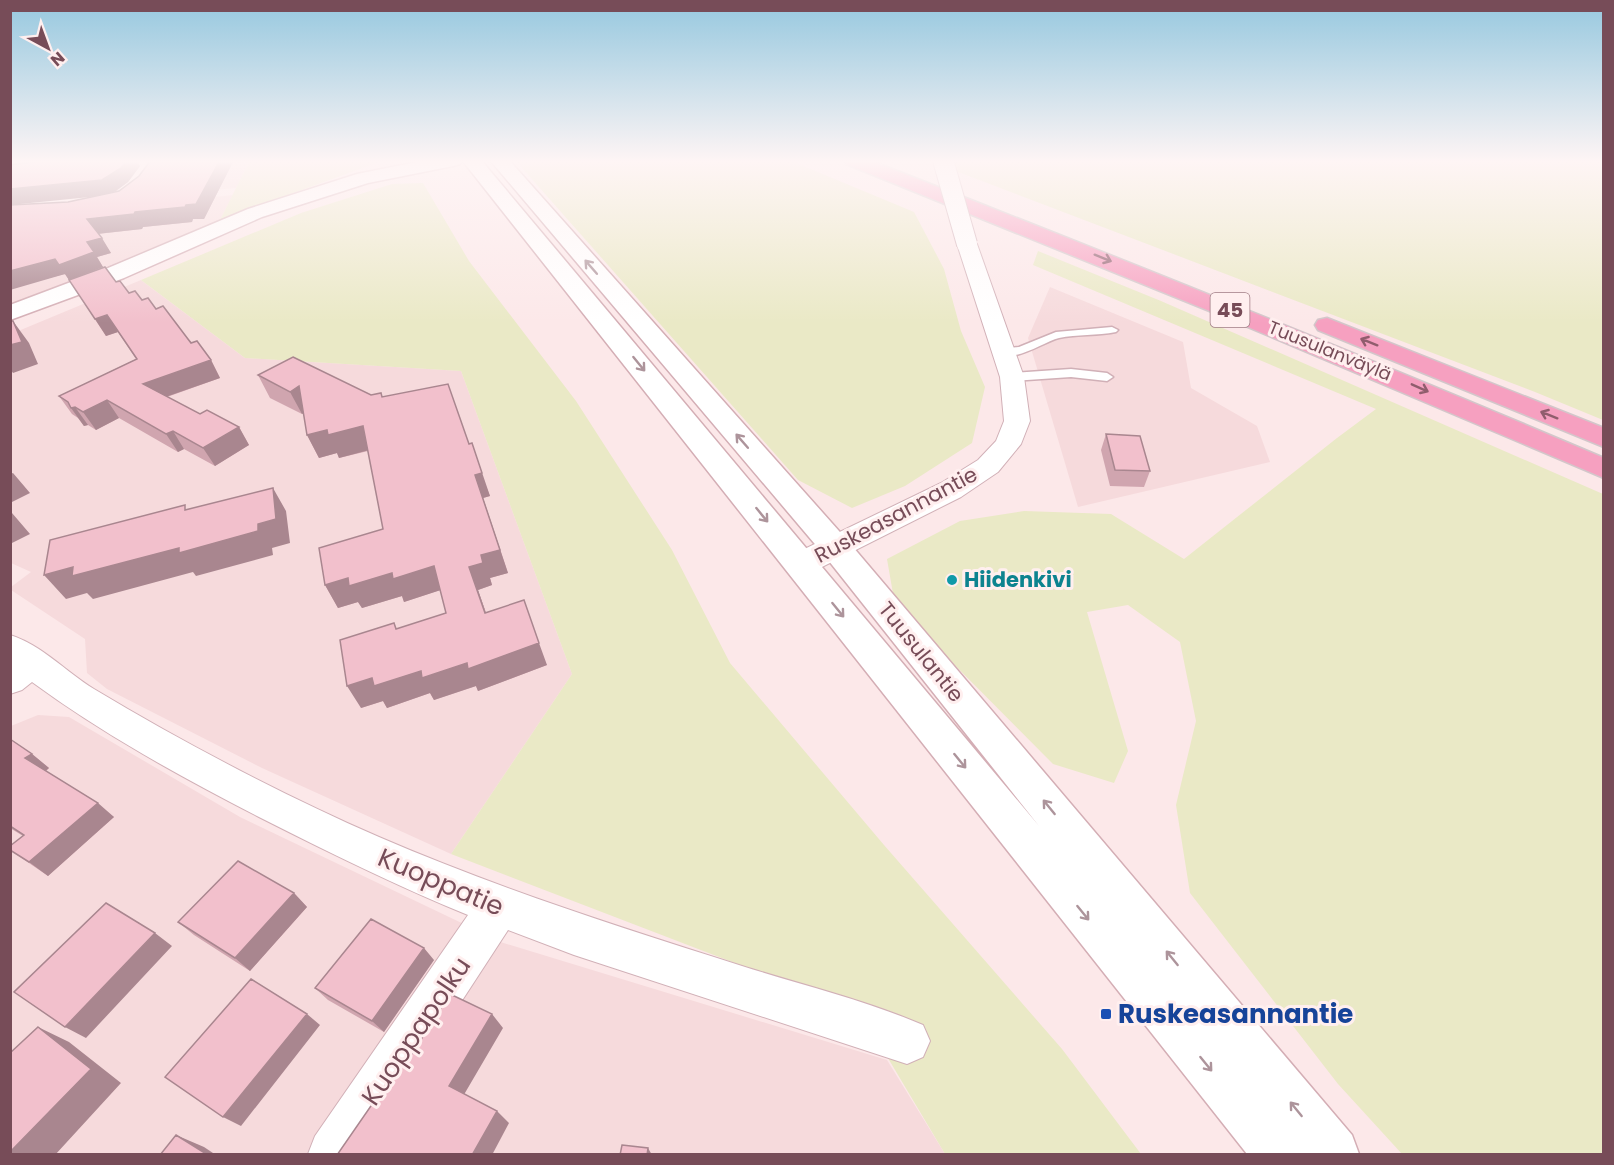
<svg xmlns="http://www.w3.org/2000/svg" width="1614" height="1165" font-family="Poppins,sans-serif">
<style>
.residential{fill:#f6dadc}
.green{fill:#eae9c6}
.lines{fill:none;stroke-linecap:round;stroke-linejoin:round}
.service-casing{stroke:#d1b0b7;stroke-width:3}
.minor-casing{stroke:#d1b0b7;stroke-width:2}
.secondary-casing{stroke:#d4aeb5;stroke-width:3}
.motorway-casing{stroke:#d3c6ca;stroke-width:3}
.service{fill:#fff;fill-rule:evenodd}
.minor{fill:#fff;fill-rule:evenodd}
.secondary{fill:#fff;fill-rule:evenodd}
.motorway{fill:#f6a0c0;fill-rule:evenodd}
.minor-bridge-casing{stroke:#d1b0b7;stroke-width:22;stroke-linecap:butt}
.minor-bridge{stroke:#fff;stroke-width:20}
.wall{fill:#d0a5af}
.shaded-wall{fill:#a9868f}
.building{fill:#f2c0cc;stroke:#a9868f;stroke-width:1.5}
.oneway{stroke:#905d6d}
.oneway2{stroke:#ad949b}
.culture-dot{fill:#0f9aa8;stroke:#ffefef;stroke-width:2}
.transit-dot{fill:#1a4fb4;stroke:#ffefef;stroke-width:2}
.labels{text-anchor:middle;stroke-width:6;stroke-linejoin:round;paint-order:stroke}
.far-street-label{font-size:18px;fill:#774c58;stroke:#ffefef}
.shield{fill:#ffefef;stroke:#a07d85;stroke-width:1.5}
.shield-label{font-size:20px;font-weight:bold;fill:#774c58}
.street-label{font-size:21px;fill:#774c58;stroke:#ffefef}
.culture-label{font-size:21px;font-weight:bold;fill:#0d838f;stroke:#ffefef;text-anchor:start}
.near-street-label{font-size:26px;fill:#774c58;stroke:#ffefef}
.near-transit-label{font-size:26px;font-weight:bold;fill:#164399;stroke:#ffefef;text-anchor:start}
</style>
<rect width="100%" height="100%" fill="#fce8e9"/>
<path class="residential" d="M169,160h81l-14,28 -90,8z
M233,195l-13,25 -209,86v-88z
M141,280l104,78 216,13 111,303 -121,180 -189,-86 -155,-79 -20,-16 -2,-34 -74,-49v-3l20,-15 -20,-9v-229z
M1050,287l133,55 8,46 66,38 13,36 -192,45 -50,-169z
M38,715l31,2 171,100 230,110 -159,227h-300v-428z
M494,940l393,120 58,94h-597z"/>
<path class="green" d="M250,160h134l-164,60z
M515,160h274l125,52 30,57 17,62 24,56 -13,56 -67,43 -53,22 -54,-28z
M927,160h676v260l-68,-28z
M423,183l46,78 107,140 96,149 58,113 154,182 178,204 79,105h-196l-85,-143 -409,-157 121,-180 -111,-303 -216,-13 -104,-78 160,-67 91,-29z
M1038,251l123,50 442,193v660h-201l-64,-70 -148,-191 -14,-88 20,-84 -16,-79 -52,-37 -41,7 41,139 -14,32 -61,-19 -158,-159 -8,-46 73,-38 64,-10 87,3 73,45 153,-121 39,-29 -343,-144z"/>
<g class="lines">
<g class="service-casing">
<path id="service" d="M1112,327l6,3 -2,2c-19,4 -39,2 -57,6 -16,4 -47,27 -63,14l6,-3 17,-2 37,-15z
M1071,369l36,4 6,4 -6,4 -36,-4 -59,4 -6,-4 6,-4z"/>
</g>
<g class="minor-casing">
<path id="minor" d="M967,238l7,2 3,4 47,133 6,44 -9,23 -23,28 -37,25 -149,75 -11,3 -11,-3 -4,-8 4,-8 151,-73 37,-23 18,-19 8,-20 -4,-44 -43,-133 3,-4z
M10,635c32,10 56,37 84,54 90,54 189,106 285,148 118,51 240,90 363,129 60,19 123,34 181,59l7,16 -7,16 -16,7 -333,-109 -66,-25 -146,224h-54l7,-18 153,-221c-71,-29 -140,-63 -209,-98 -78,-40 -156,-83 -227,-135l-10,8 -12,4z"/>
</g>
<g class="secondary-casing">
<path id="secondary" d="M427,160h54l558,666 -214,-270 -335,-396h19l338,380 505,595 7,19h-112l-785,-994 -2,4 -7,2 -85,17 -106,34 -138,61 -114,42v-15l98,-37 140,-59 109,-35z"/>
</g>
<g class="motorway-casing">
<path id="motorway" d="M844,160h25c246,96 491,194 735,298v20l-382,-162 -376,-152z
M1327,318l277,110v19l-286,-117 -3,-5 3,-5z"/>
</g>
<use href="#service" class="service"/>
<use href="#minor" class="minor"/>
<use href="#secondary" class="secondary"/>
<use href="#motorway" class="motorway"/>
<g class="minor-bridge-casing">
<path id="minor-bridge" d="M943,160l24,84"/>
</g>
<use href="#minor-bridge" class="minor-bridge"/>
</g>
<path class="wall" d="M46,160h90l4,6 -12,16 -13,10 4,-1 20,-15 12,-16h83l-30,59h-11l-1,3 -49,5 -1,2 -44,5 13,19 -14,4 6,10 13,15 13,11 27,16 55,51 9,18 -53,19 33,17 39,13 10,18 -34,21 -31,-17 -6,3 -59,-34 -23,12 -8,-5 -4,1 -6,-8 -6,-4 -13,-18 77,-37 -18,-27 -12,4 -41,-62 -20,5 23,-77 23,-5z
M258,375l125,22 86,47 21,52 -7,2 25,75 -18,5 2,7 -14,5 8,23 61,52 -69,26 -2,-5 -42,14 -4,-7 -43,15 -4,-7 -22,7 33,-85 3,6 49,-16 -6,-23 -36,12 -2,-6 -40,12 -4,-6 -20,6 -13,-23 58,-56 -15,-78 -29,7 -2,-5 -18,5 -12,-23 -3,-22 -2,1 -32,-16z
M1106,434l44,37 -6,16 -34,-1 -9,-36z
M10,739l22,15 17,14 -3,3 68,46 -66,59 -38,-26 13,-14 -13,-8z
M294,893l13,14 -57,64 -56,-36 -16,-13z
M434,960l-50,72 -56,-32 -13,-12z"/>
<path class="shaded-wall" d="M117,160h19l4,6 -12,16 -18,13 -100,10v-16z
M220,160h14l-30,59h-11l-1,3 -49,5 -1,2 -46,5 -9,-15 48,-7z
M102,238l9,15 -14,4 6,10 -34,13 -10,-15 28,-23z
M55,259l10,15 -55,16v-19z
M107,315l11,17 -12,4 -11,-17z
M13,321l16,22 9,21 -25,9 -3,-4v-24z
M211,360l9,18 -66,23 -11,-17z
M299,386l12,23 -9,5 -12,-22z
M107,400l12,18 -23,12 -13,-18z
M75,407l13,18 -4,1 -13,-18z
M363,426l10,23 -34,9 -2,-5 -18,5 -12,-23 20,-5z
M239,427l10,18 -34,21 -12,-18z
M173,431l11,18 -6,3 -12,-18z
M472,443l18,53 -7,2 25,75 -18,5 2,7 -14,5 16,46 -25,-69 12,-12z
M13,473l17,20 -20,10v-29z
M273,488l13,23 4,32 -18,5 1,7 -77,21 -3,-4 -100,27 -6,-6 -21,6 -22,-24 29,-8 185,-43z
M12,513l18,21 -20,10v-30z
M434,566l10,23 -40,13 -2,-6 -40,12 -4,-6 -20,6 -13,-23 23,-7 44,-5z
M539,643l8,22 -69,26 -2,-5 -42,14 -4,-7 -43,15 -4,-7 -22,7 -14,-22 25,-8 95,-15z
M32,754l17,14 -6,5 -18,-15z
M98,803l16,14 -66,59 -19,-14z
M294,893l13,14 -57,64 -15,-13z
M155,933l17,13 -86,92 -21,-11z
M424,948l10,12 -50,72 -12,-11z
M307,1014l13,11 -79,101 -18,-9z
M492,1014l11,14 -41,70 -13,-12z
M38,1027l31,15 52,41 -66,72h-45z
M497,1111l12,12 -17,32h-20z
M176,1135l28,12 12,8h-8z
M648,1148l4,7h-5z"/>
<path class="building" d="M46,160h81l-6,8 -19,12 -92,9v-24z
M151,160h69l-24,44 -10,1 -1,2 -50,5 -1,2 -47,5 15,19 -15,4 7,10 -35,13 -4,-6 -45,12v-66l58,-3 51,-11 20,-15z
M105,267l11,15 4,-1 9,12 6,-2 7,9 6,-2 8,11 7,-3 28,37 6,-2 14,19 -68,24 57,30 7,-4 32,17 -36,21 -30,-17 -7,3 -59,-34 -24,12 -8,-5 -4,1 -3,-6 -9,-6 78,-37 -30,-44 -12,4 -26,-39z
M10,321h3l9,21 -12,3z
M293,357l78,38 10,-2 1,4 66,-13 21,60 3,-1 10,30 -7,2 25,75 -19,5 2,8 -14,4 16,46 39,-13 15,43 -71,26 -1,-6 -45,15 -1,-7 -47,15 -2,-8 -25,8 -7,-46 54,-17 2,6 50,-16 -12,-47 -41,13 -1,-6 -43,13 -1,-8 -23,7 -6,-37 64,-19 -20,-103 -35,9 -1,-5 -20,5 -8,-49 -9,6 -32,-17z
M1106,434l34,2 10,35 -35,-1z
M273,488l3,31 -18,5v7l-79,22v-5l-107,28 1,-9 -29,8 6,-35 135,-35v5z
M10,739l22,15 -7,4 73,45 -69,59 -19,-12v-4l14,-11 -14,-9z
M238,861l56,32 -59,65 -57,-36z
M106,903l49,30 -90,94 -51,-35z
M371,919l53,29 -52,73 -57,-33z
M251,979l56,35 -84,103 -58,-40z
M450,994l42,20 -43,72 48,25 -25,44h-135l65,-94 4,2z
M38,1027l53,42 -81,83v-99z
M176,1135l32,20h-48z
M622,1145l26,3 -1,7h-27z"/>
<defs><path id="oneway-shaft" d="M-6 0H5M1.5-3L5.5 0L1.5 3" fill="none" stroke-width="1.6" stroke-linecap="round" stroke-linejoin="round" transform="scale(1.5)"/></defs>
<g class="oneway">
<use href="#oneway-shaft" transform="translate(1103 258) rotate(22)"/>
<use href="#oneway-shaft" transform="translate(1369 342) rotate(-158)"/>
<use href="#oneway-shaft" transform="translate(1420 388) rotate(24)"/>
<use href="#oneway-shaft" transform="translate(1549 415) rotate(-158)"/>
</g>
<g class="oneway2">
<use href="#oneway-shaft" transform="translate(591 267) rotate(-131)"/>
<use href="#oneway-shaft" transform="translate(639 364) rotate(51)"/>
<use href="#oneway-shaft" transform="translate(742 441) rotate(-131)"/>
<use href="#oneway-shaft" transform="translate(762 515) rotate(51)"/>
<use href="#oneway-shaft" transform="translate(838 610) rotate(51)"/>
<use href="#oneway-shaft" transform="translate(960 761) rotate(51)"/>
<use href="#oneway-shaft" transform="translate(1049 807) rotate(-129)"/>
<use href="#oneway-shaft" transform="translate(1083 913) rotate(51)"/>
<use href="#oneway-shaft" transform="translate(1172 958) rotate(-129)"/>
<use href="#oneway-shaft" transform="translate(1206 1064) rotate(51)"/>
<use href="#oneway-shaft" transform="translate(1296 1109) rotate(-129)"/>
</g>
<linearGradient id="sky" x2="0" y2="1"><stop stop-color="#96c8df"/><stop offset="0.5" stop-color="#fef5f5"/><stop offset="1" stop-color="#fef5f5" stop-opacity="0"/></linearGradient>
<rect width="1614" height="323" fill="url(#sky)"/>
<circle class="culture-dot" cx="952" cy="580" r="6"/>
<rect class="transit-dot" x="1100" y="1008" width="12" height="12" rx="3"/>
<g class="labels">
<g class="far-street-label">
<text transform="translate(1330 351) rotate(22)" y="6">Tuusulanväylä</text>
</g>
<rect class="shield" x="1210.5" y="293" width="39" height="34" rx="4.5"/>
<g class="shield-label">
<text x="1230" y="317">45</text>
</g>
<g class="street-label">
<text transform="translate(896 515) rotate(-28)" y="7">Ruskeasannantie</text>
<text transform="translate(921 652) rotate(51)" y="7">Tuusulantie</text>
</g>
<g class="culture-label">
<text x="964" y="587">Hiidenkivi</text>
</g>
<g class="near-street-label">
<text transform="translate(441 882) rotate(23)" y="9">Kuoppatie</text>
<text transform="translate(416 1031) rotate(-56)" y="9">Kuoppapolku</text>
</g>
<g class="near-transit-label">
<text x="1118" y="1023">Ruskeasannantie</text>
</g>
</g>
<rect width="1614" height="1165" fill="none" stroke="#774c58" stroke-width="24"/>
<g transform="translate(48 48) rotate(139)" stroke="#ffefef" stroke-width="4.5" paint-order="stroke">
<path d="M0-4.5L10 22L0 15L-10 22Z" fill="#774c58"/>
<text y="-9" font-size="16" font-weight="bold" text-anchor="middle" fill="#774c58">N</text>
</g>
</svg>
